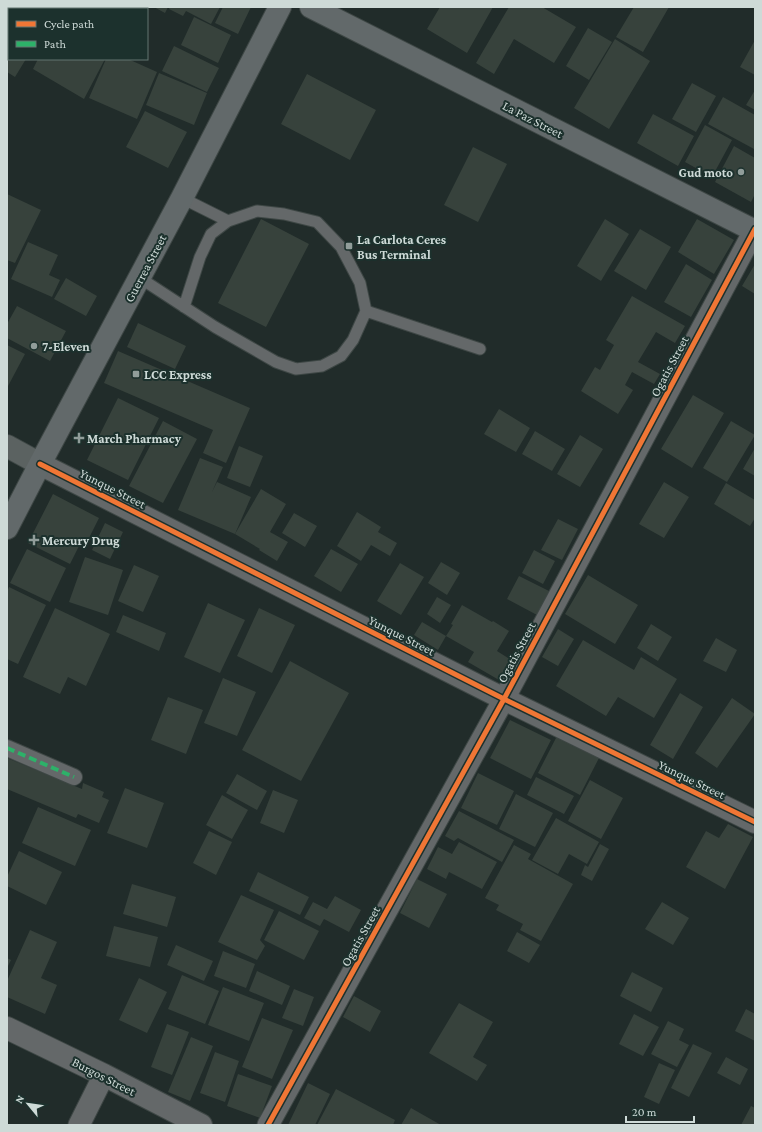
<svg xmlns="http://www.w3.org/2000/svg" width="762" height="1132" font-family="'Crimson Pro',serif">
<style>
.building{fill:#37423c}
.lines{fill:none;stroke-linecap:round;stroke-linejoin:round}
.service-casing{stroke:#3e4745;stroke-width:13}
.pedestrian-casing{stroke:#3e4745;stroke-width:18}
.minor-casing{stroke:#3e4745;stroke-width:23}
.tertiary-casing{stroke:#3e4745;stroke-width:24}
.secondary-casing{stroke:#3e4745;stroke-width:24}
.primary-casing{stroke:#3e4745;stroke-width:24}
.service{stroke:#646869;stroke-width:11}
.pedestrian{stroke:#646869;stroke-width:16}
.minor{stroke:#646869;stroke-width:21}
.tertiary{stroke:#646869;stroke-width:22}
.secondary{stroke:#5b6261;stroke-width:22}
.primary{stroke:#62696a;stroke-width:22}
.quiet{stroke:#2db169;stroke-width:4;stroke-dasharray:8 4;stroke-linecap:butt}
.cycleway-casing{stroke:#1c312d;stroke-width:8}
.cycleway{stroke:#f07635;stroke-width:5}
.poi-dot{fill:#919d9a;stroke:#1c312d;stroke-width:1.5}
.labels{text-anchor:middle;stroke-width:4;stroke-linejoin:round;paint-order:stroke}
.street-label{font-size:13px;fill:#cedad7;stroke:#1c312d}
.poi-label{font-size:13px;font-weight:bold;fill:#cedad7;stroke:#1c312d;text-anchor:start}
</style>
<rect width="100%" height="100%" fill="#212c2a"/>
<path class="building" d="M7,7h15l-1,2h-12v12l-2,-1z
M24,7h7l5,2h-13z
M81,7h32l-1,2h-32z
M154,7h14l-3,6z
M170,7h50l-9,17 -25,-13 -3,5 -14,-7z
M223,7h28l-13,27 -23,-11z
M440,7h53l-26,46 -40,-24z
M509,7h33l34,20 -22,36 -40,-24 -20,35 -18,-11z
M634,7h35l-26,45 -27,-15z
M194,17l37,18 -13,28 -37,-18z
M588,28l24,14 -23,38 -23,-14z
M9,31v28h17l-11,18 -8,-5v-38z
M615,39l35,22 -41,68 -35,-21z
M755,40v35l-15,-8z
M174,46l45,22 -12,24 -45,-21z
M38,59h67l-21,40 -51,-30z
M106,59h22l29,13 -20,47 -48,-21z
M159,73l48,20 -13,32 -48,-20z
M307,74l69,36 -26,50 -69,-36z
M692,83l24,13 -20,36 -24,-13z
M755,90v20l-9,-5z
M723,97l32,18 -1,34 -46,-25z
M145,111l42,21 -19,36 -42,-21z
M653,114l41,22 -16,30 -41,-23z
M705,125l27,15 -20,37 -27,-15z
M734,146l21,12v36l-4,8 -36,-20z
M473,147l34,17 -29,58 -34,-17z
M7,194l34,16 -26,53 -8,-3z
M261,219l48,25 -43,83 -48,-24z
M605,219l24,15 -28,47 -24,-15z
M697,219l37,21 -20,34 -36,-22z
M640,229l31,18 -25,43 -32,-19z
M28,242l30,13 -9,20 11,5 -8,17 -41,-18z
M686,264l26,16 -21,37 -27,-15z
M755,264v30l-13,-8z
M66,278l31,18 -11,20 -32,-17z
M632,296l53,30 -10,17 -19,-11 -18,30 22,12 -6,10 -22,-12 -7,13 8,5 -15,24 -37,-23 14,-24 5,3 14,-25 -8,-5z
M17,306l49,25 -16,30 -43,-23v-14z
M138,323l48,23 -11,23 -48,-22z
M7,345l18,9 -18,34z
M118,351l132,57 -24,55 -23,-10 10,-23 -109,-47z
M693,395l31,18 -32,55 -31,-19z
M118,398l41,20 -31,62 -41,-20z
M499,409l31,19 -14,24 -32,-18z
M163,421l34,18 -34,64 -34,-17z
M731,421l24,14 -28,47 -24,-14z
M535,431l30,18 -13,22 -30,-17z
M580,435l23,14 -23,38 -23,-13z
M239,446l24,10 -13,31 -23,-9z
M755,448v28l-12,-7z
M200,458l23,9 -11,25 5,-10 34,15 -16,37 26,-45 25,15 -16,28 18,10 -11,19 -18,-11 1,-1 -25,-15 -57,-24z
M664,482l25,15 -25,41 -25,-14z
M726,483l29,17v18l-5,8 -36,-22z
M53,494l46,24 -14,28 -5,-2 -10,20 -42,-21z
M357,512l24,15 -3,5 19,11 -7,13 -19,-11 -10,16 -24,-15z
M294,513l23,13 -12,21 -23,-14z
M558,519l20,10 -16,31 -21,-10z
M105,523l18,9 -13,27 -18,-9z
M27,549l39,19 -16,34 -40,-19z
M331,549l27,15 -17,28 -27,-16z
M534,550l21,11 -12,23 -21,-11z
M85,557l38,13 -15,45 -39,-13z
M441,562l19,11 -13,22 -19,-12z
M400,563l24,14 -23,38 -24,-14z
M134,565l25,11 -16,36 -25,-11z
M588,575l50,30 -23,39 -50,-30z
M519,576l30,15 -12,24 -30,-16z
M9,587l37,18 -28,59 -11,-5v-67z
M437,597l14,8 -11,18 -13,-9z
M208,603l37,17 -25,53 -36,-16z
M462,605l30,17 1,-1 16,10 -12,20 14,9 -12,20 -31,-18 6,-10 -28,-16 7,-11 -2,-1z
M55,608l55,26 -24,52 -18,-9 -8,17 -37,-17z
M259,608l36,17 -23,48 -35,-17z
M123,615l43,18 -7,18 -43,-19z
M422,622l24,14 -8,14 -24,-15z
M651,624l21,13 -14,24 -21,-13z
M558,629l16,10 -16,27 -16,-9z
M716,638l21,12 -11,22 -23,-11z
M583,640l51,30 7,-13 36,22 -23,39 -36,-21 -12,19 -50,-30z
M290,661l59,32 -48,88 -59,-31z
M223,678l33,14 -19,44 -33,-13z
M680,693l23,14 -30,52 -23,-14z
M168,697l35,13 -17,44 -35,-14z
M732,698l23,16 -38,54 -22,-15z
M510,720l41,20 -20,39 -41,-21z
M557,736l42,22 -19,37 -42,-22z
M7,758l75,31 1,-6 21,9 -2,5 7,3 -10,23 -21,-9 -2,4 -69,-29z
M478,773l36,18 -17,34 -36,-17z
M237,774l30,17 -10,19 -31,-17z
M536,777l38,19 -10,18 -37,-19z
M590,780l33,18 -22,41 -33,-18z
M125,788l39,15 -17,45 -40,-15z
M273,790l25,10 -14,33 -24,-10z
M516,794l37,19 -18,34 -36,-18z
M222,795l26,15 -16,29 -26,-14z
M38,807l53,23 -16,36 -53,-23z
M459,811l55,29 -12,22 -44,-24 -4,3 -9,-5z
M556,818l43,24 -12,22 -18,-10 -11,20 -26,-14z
M728,824l25,13 -28,52 -39,-22 20,-36 13,7z
M209,831l23,11 -16,33 -23,-12z
M459,842l38,20 -15,27 -33,-17 -3,7 -19,-10 11,-22 14,7z
M600,844l9,5 -17,32 -11,-6 4,-10 3,2z
M514,845l17,9 -3,5 45,25 -32,57 -21,-11 3,-6 -27,-14 3,-5 -14,-7z
M19,851l43,21 -16,33 -39,-19v-9z
M258,872l51,25 -9,18 -51,-24z
M417,879l30,15 -18,34 -29,-15z
M132,884l44,13 -9,30 -44,-13z
M241,895l33,15 -14,30 5,6 -8,14 -39,-18z
M335,896l26,14 -12,22 -25,-13 -4,7 -16,-8 9,-16 14,7z
M662,902l27,16 -16,27 -28,-16z
M279,911l40,20 -15,29 -40,-20z
M114,926l44,11 -8,30 -44,-11z
M30,930l27,12 -16,36 16,7 -12,29 -38,-17v-16z
M517,932l23,13 -11,18 -22,-12z
M176,945l37,16 -9,20 -37,-16z
M223,951l32,13 -9,24 -32,-12z
M7,958l4,2 -4,8z
M257,971l33,15 -8,19 -33,-14z
M632,972l31,16 -12,24 -31,-16z
M182,975l37,16 -14,33 -37,-15z
M139,978l28,14 -20,41 -28,-13z
M223,987l41,16 -15,38 -41,-16z
M294,989l20,8 -11,29 -21,-8z
M354,996l27,15 -11,21 -27,-15z
M459,1003l34,19 -20,35 14,8 -10,16 -48,-28z
M746,1009l9,5v27l-20,-10z
M634,1014l25,13 -16,29 -24,-12z
M262,1018l31,12 -21,49 -30,-12z
M668,1021l16,8 -5,11 10,5 -12,22 -26,-13z
M167,1024l22,8 -17,43 -21,-8z
M191,1037l22,9 -23,55 -22,-9z
M693,1044l19,9 -23,44 -18,-9z
M215,1052l24,9 -14,41 -25,-9z
M726,1057l22,12 -8,16 -23,-12z
M659,1063l16,7 -16,34 -15,-7z
M238,1074l34,12 -12,32 -33,-12z
M308,1083l22,11 -15,31h-27z
M336,1089l59,31 -2,5h-76z
M751,1106l4,2v17h-14z
M411,1108l30,17h-40z"/>
<g class="lines">
<g class="service-casing">
<path id="service" d="M182,198l46,23
M140,278l75,49 61,35 20,7 26,-3 19,-10 12,-16 13,-29 114,38
M184,307l16,-50 11,-23 17,-13 29,-10 27,3 33,8 24,25 19,36 6,28"/>
</g>
<g class="pedestrian-casing">
<path id="pedestrian" d="M7,748l67,29"/>
</g>
<g class="minor-casing">
<path id="minor" d="M79,1125l25,-50
M268,1125l236,-426 251,-470"/>
</g>
<g class="tertiary-casing">
<path id="tertiary" d="M40,464l464,235 251,123
M7,1028l97,47 97,50"/>
</g>
<g class="secondary-casing">
<path id="secondary" d="M7,446l33,18"/>
</g>
<g class="primary-casing">
<path id="primary" d="M311,7l444,224
M7,528l33,-64 142,-266 98,-191"/>
</g>
<use href="#service" class="service"/>
<use href="#pedestrian" class="pedestrian"/>
<use href="#minor" class="minor"/>
<use href="#tertiary" class="tertiary"/>
<use href="#secondary" class="secondary"/>
<use href="#primary" class="primary"/>
<path class="quiet" d="M7,748l67,29"/>
<g class="cycleway-casing">
<path id="cycleway" d="M40,464l464,235 251,123
M268,1125l236,-426 251,-470"/>
</g>
<use href="#cycleway" class="cycleway"/>
</g>
<g class="poi-dot">
<circle cx="741" cy="172" r="4"/>
<rect x="345" y="242" width="8" height="8" rx="2"/>
<circle cx="34" cy="346" r="4"/>
<rect x="132" y="370" width="8" height="8" rx="2"/>
<path d="M77 432h4v4h4v4h-4v4h-4v-4h-4v-4h4z"/>
<path d="M32 534h4v4h4v4h-4v4h-4v-4h-4v-4h4z"/>
</g>
<g class="labels">
<g class="street-label">
<text transform="translate(533 119) rotate(27)" y="5">La Paz Street</text>
<text transform="translate(145 268) rotate(-62)" y="5">Guerrea Street</text>
<text transform="translate(669 366) rotate(-62)" y="5">Ogatis Street</text>
<text transform="translate(113 488) rotate(27)" y="5">Yunque Street</text>
<text transform="translate(402 635) rotate(27)" y="5">Yunque Street</text>
<text transform="translate(516 652) rotate(-62)" y="5">Ogatis Street</text>
<text transform="translate(692 779) rotate(26)" y="5">Yunque Street</text>
<text transform="translate(360 936) rotate(-61)" y="5">Ogatis Street</text>
<text transform="translate(104 1076) rotate(27)" y="5">Burgos Street</text>
</g>
<g class="poi-label">
<text x="733" y="177" text-anchor="end">Gud moto</text>
<text x="357" y="244">La Carlota Ceres<tspan x="357" dy="15">Bus Terminal</tspan></text>
<text x="42" y="351">7-Eleven</text>
<text x="144" y="379">LCC Express</text>
<text x="87" y="443">March Pharmacy</text>
<text x="42" y="545">Mercury Drug</text>
</g>
</g>
<rect width="762" height="1132" fill="none" stroke="#cedad7" stroke-width="16"/>
<rect x="8" y="8" width="140" height="52" fill="#1c312d" stroke="#637571"/>
<rect x="16" y="21" width="20" height="6" fill="#f07635" stroke="#637571"/>
<text x="44" y="28" font-size="12" fill="#cedad7">Cycle path</text>
<rect x="16" y="41" width="20" height="6" fill="#2db169" stroke="#637571"/>
<text x="44" y="48" font-size="12" fill="#cedad7">Path</text>
<g transform="translate(28 1104) rotate(299)" stroke="#1c312d" stroke-width="3" paint-order="stroke">
<path d="M0-3L7 15L0 10L-7 15Z" fill="#cedad7"/>
<text y="-6" font-size="11" font-weight="bold" text-anchor="middle" fill="#cedad7">N</text>
</g>
<path d="M626 1116v6h68v-6" fill="none" stroke="#cedad7" stroke-width="2"/>
<text x="632" y="1116" font-size="12" fill="#cedad7" stroke="#1c312d" stroke-width="3" paint-order="stroke">20 m</text>
</svg>
